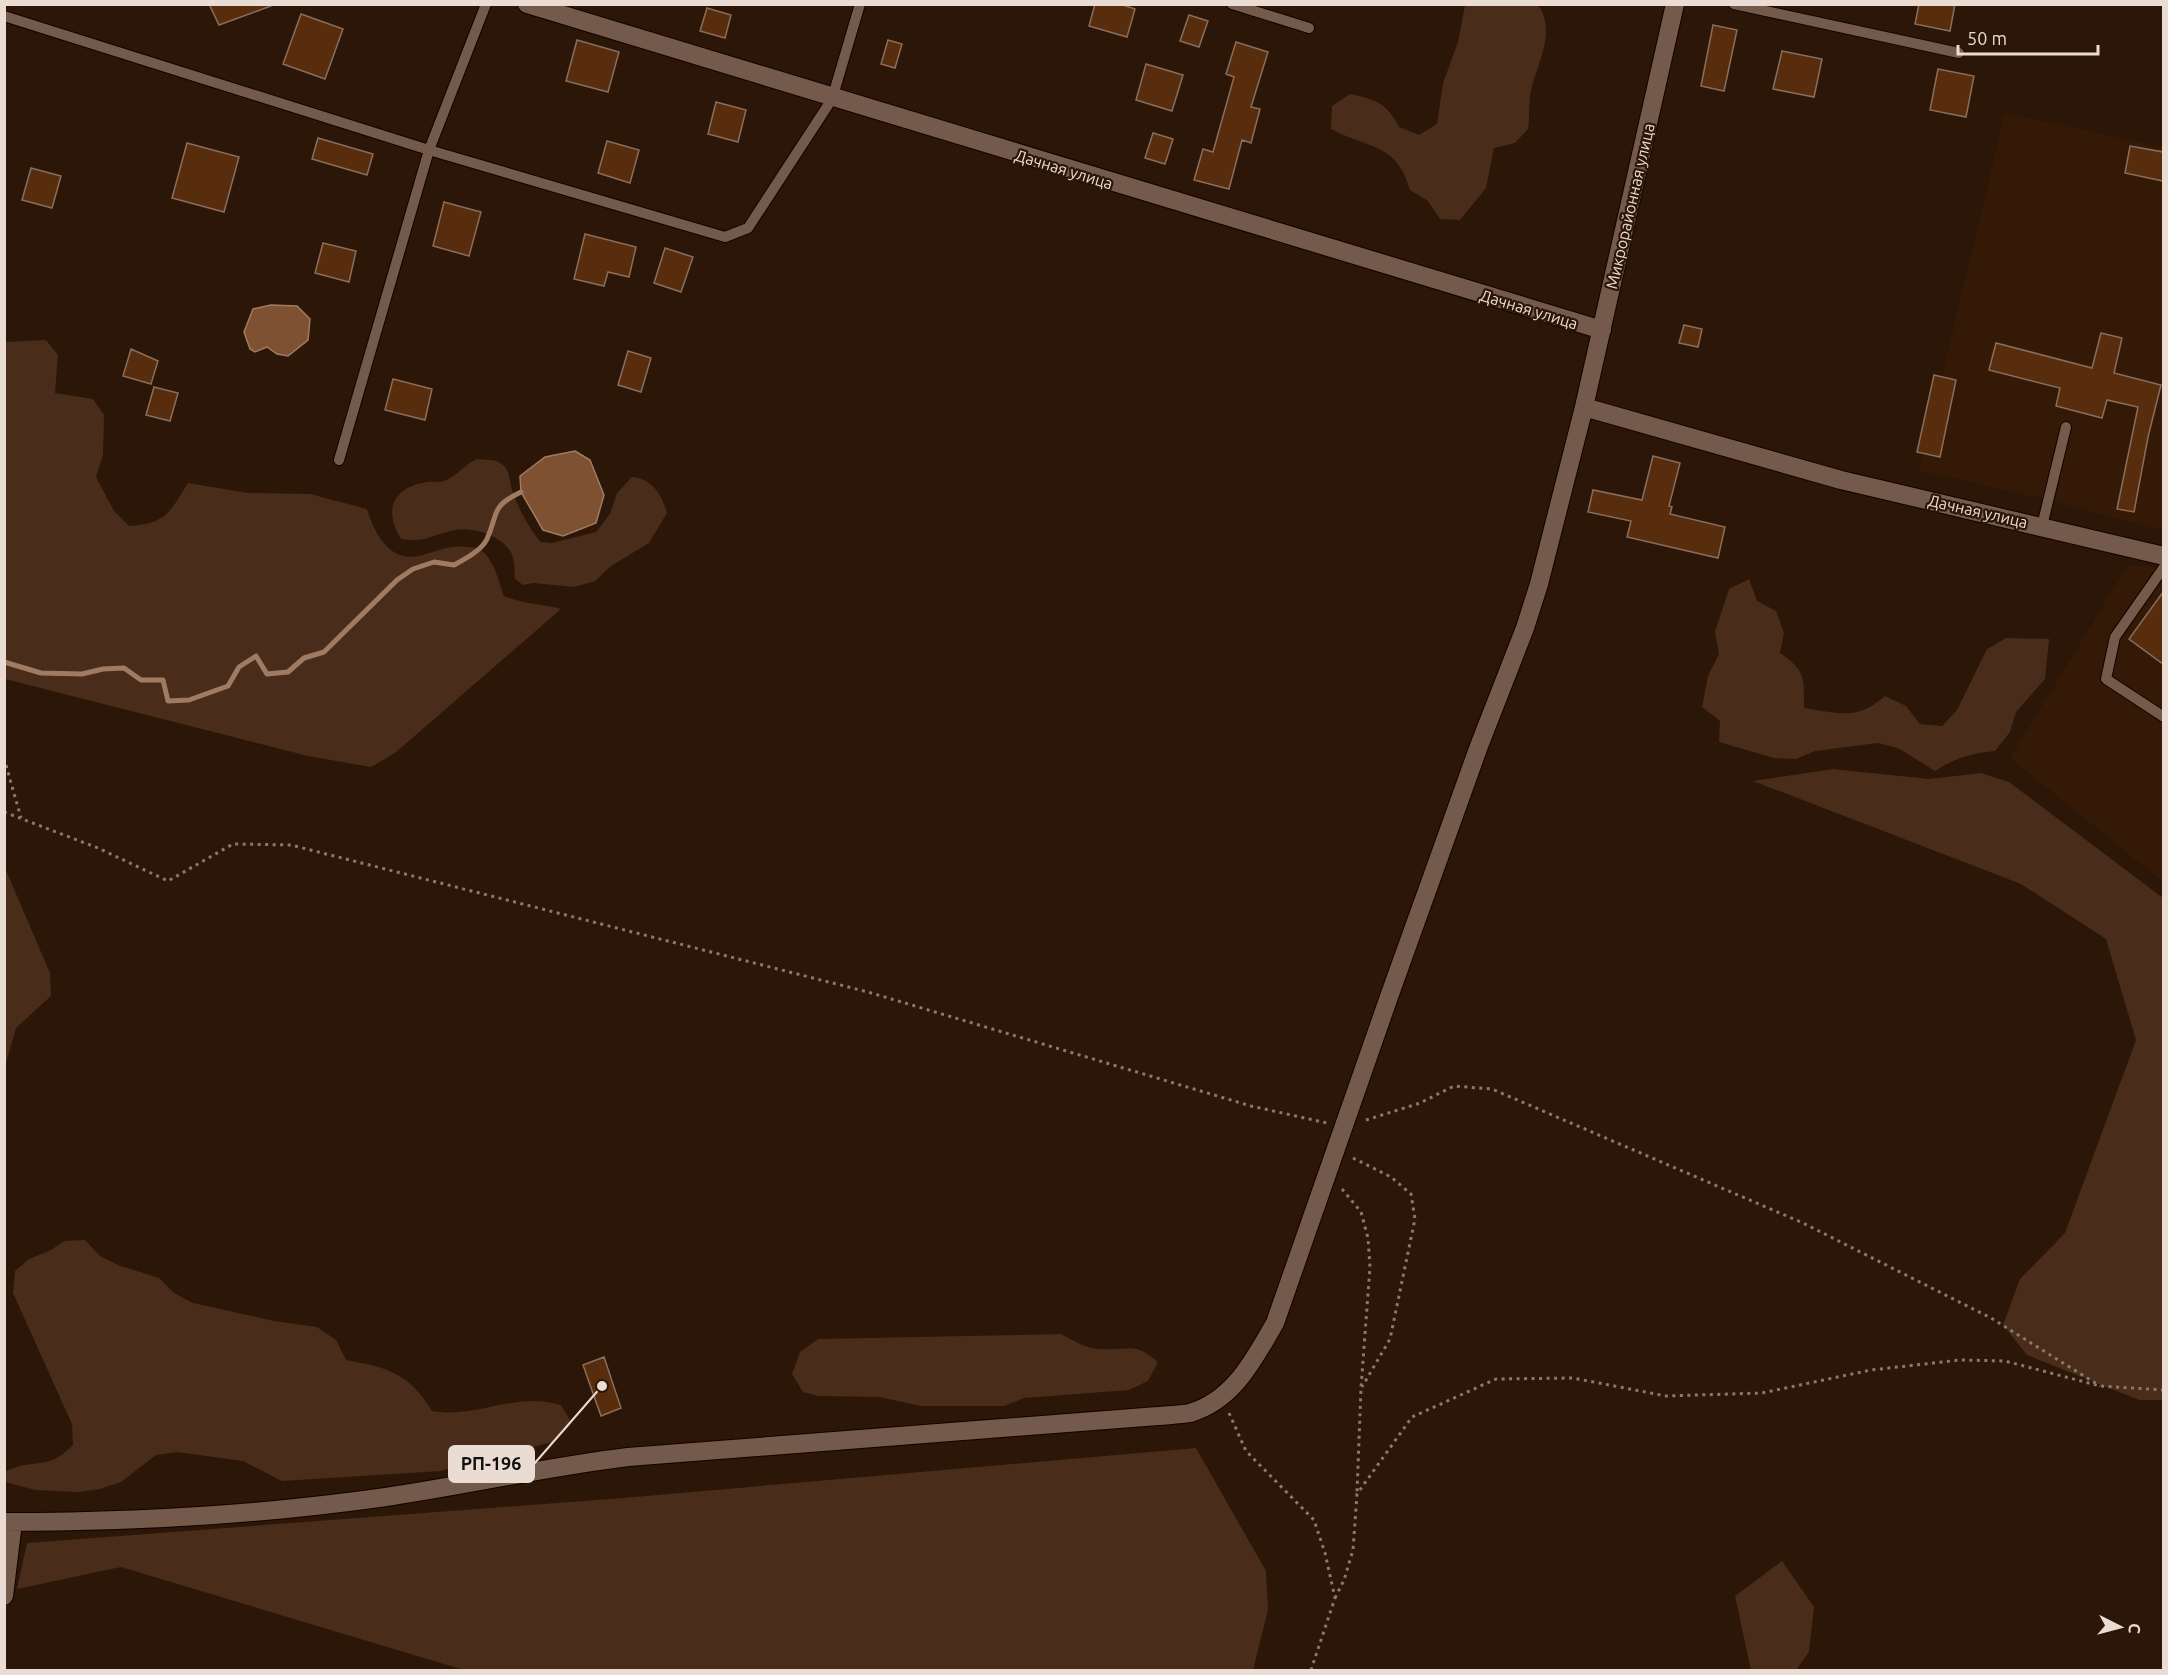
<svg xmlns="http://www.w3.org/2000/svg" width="2168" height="1675" font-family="Ubuntu,sans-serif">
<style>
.built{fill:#341906}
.green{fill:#492c19}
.water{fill:#7f5133;stroke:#9f7b63;stroke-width:1.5}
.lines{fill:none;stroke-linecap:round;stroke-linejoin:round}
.stream{stroke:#9f7b63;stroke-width:5}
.building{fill:#582d0e;stroke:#896e5d;stroke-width:1.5}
.lane-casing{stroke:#120200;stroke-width:12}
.street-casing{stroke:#120200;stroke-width:20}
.path{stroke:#8b796d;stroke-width:3;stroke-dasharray:3 4.5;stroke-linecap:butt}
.lane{stroke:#735a4a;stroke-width:10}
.street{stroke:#735a4a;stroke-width:18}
.labels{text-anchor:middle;stroke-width:4.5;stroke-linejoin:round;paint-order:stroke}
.street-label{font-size:16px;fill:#ebdcd3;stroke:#2b1607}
.leader{fill:none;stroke:#ebdcd3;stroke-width:2}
.callout-dot{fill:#ebdcd3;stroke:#2b1607;stroke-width:2}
.callout{fill:#ebdcd3;stroke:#ebdcd3;stroke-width:2}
.callout-label{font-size:18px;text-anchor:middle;font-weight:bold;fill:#111}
</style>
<rect width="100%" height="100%" fill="#2b1607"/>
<path class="built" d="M2005,113l158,34v384l-115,-31 -130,-30 5,-16 -6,-2 17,-77 8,1z
M2128,565l24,2 11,5v310l-153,-124z"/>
<path class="green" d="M1538,5c18,25 1,55 -6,81 -4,13 -2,30 -4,43l-13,14 -21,5 -8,40 -26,32 -20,-1 -12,-18 -18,-11c-13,-47 -41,-41 -79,-61l1,-23 18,-12c27,6 36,8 49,33l20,8 18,-11 6,-41 15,-41 7,-37z
M46,340l12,15 -3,38 38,6 11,16 -1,40 -7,22 18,34 15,15c37,-2 41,-14 59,-43l60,10 62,1 57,15c8,26 23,55 56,46 14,-4 27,-10 41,-8 4,0 10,0 14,1 16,9 20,32 26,48 19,8 38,8 57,13l-166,144 -24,14 -63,-11 -303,-77v-337z
M477,459c7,1 18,0 23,4 11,6 9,19 13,30 4,12 19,41 28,49l11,1 44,-11 14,-18 7,-21 15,-16c20,1 30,18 35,36l-18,30 -38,23 -16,15 -21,6 -41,-4 -10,2 -8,-6c-1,-7 0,-17 -3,-24 -6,-18 -39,-29 -57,-25 -22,4 -29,13 -54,9 -18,-29 -8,-52 26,-57 7,-1 13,1 19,-2 11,-4 19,-16 31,-21z
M1749,579l8,22 19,10 8,22 -4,20c26,18 24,24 24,55 35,5 53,13 81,-12l21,10 14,18 22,2 15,-16 30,-61 19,-11 43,1 -4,40 -29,33 -6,20 -15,19c-23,2 -40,7 -60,20l-37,-23 -20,-5 -63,8 -19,8 -22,-1 -55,-16 1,-21 -18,-14 6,-31 11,-22 -4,-22 14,-43z
M1833,769l96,10 52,-6 28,9 154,116v502h-24l-112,-45 -24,-30 17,-46 45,-46 71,-193 -30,-101 -85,-55 -268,-103z
M5,868l45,105 1,23 -35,32 -11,38z
M85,1240l15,16 18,9 41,13 15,15 19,10 81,18 43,6 19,13 10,20c42,8 62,12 86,51 46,8 82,-20 129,-6l11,18 -16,18 -115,30 -159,10 -39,-20 -66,-9 -21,3 -35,27 -21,7 -22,3 -43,-2 -30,-8v-10c28,-15 42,0 68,-27l-1,-21 -59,-131 2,-22 14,-12 20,-8 16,-10z
M1061,1334c13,7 26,15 40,15 29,2 32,-8 57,13l-10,19 -19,9 -105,8 -20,8h-84l-40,-9 -62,-1 -15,-4 -11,-18 8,-22 18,-13z
M1196,1448l70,123 2,39 -15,60h-789l-343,-103 -104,22 10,-46 596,-45z
M1782,1561l32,46 -5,45 -13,18h-45l-16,-74z"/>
<path class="water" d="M271,305l26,1 13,13 -2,21 -20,16 -11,-2 -10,-7 -12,5 -5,-3 -6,-17 9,-23z
M575,451l15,9 14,35 -8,28 -33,13 -20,-6 -22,-38 -1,-16 25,-19z"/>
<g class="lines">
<path class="stream" d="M4,662l37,11 41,1 21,-5 21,-1 17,12h22l5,21 21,-1 39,-14 11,-19 17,-11 11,18 21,-2 16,-14 20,-6 73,-72 16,-11 21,-7 20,3c11,-6 28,-15 33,-26 12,-27 3,-32 34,-47"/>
</g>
<path class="building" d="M209,4h62v2l-52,19z
M1095,4h25l15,5 -8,28 -38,-11z
M1919,4h36l-5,27 -35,-7z
M707,8l24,7 -6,23 -25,-7z
M301,14l42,15 -18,50 -42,-15z
M1189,15l19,6 -9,26 -19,-6z
M1713,25l24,5 -13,61 -23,-5z
M577,40l42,12 -11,40 -42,-11z
M888,40l14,4 -7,24 -14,-4z
M1236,42l32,10 -17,55 9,2 -9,34 -9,-3 -13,49 -35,-9 9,-31 10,3 21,-75 -8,-3z
M1782,51l40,8 -8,38 -41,-8z
M1146,64l37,11 -11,36 -36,-11z
M1938,69l36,7 -8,41 -36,-7z
M716,102l30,8 -8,32 -30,-8z
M1153,133l20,6 -8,25 -20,-6z
M318,138l55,16 -6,21 -55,-16z
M607,141l32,9 -9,33 -32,-10z
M187,143l52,14 -15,55 -52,-14z
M2130,146l33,6v29l-38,-8z
M31,168l30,8 -9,32 -30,-8z
M444,202l37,10 -12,44 -36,-10z
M585,234l51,13 -7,30 -21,-5 -4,14 -30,-7z
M323,243l33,8 -7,31 -34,-9z
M665,248l28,9 -12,35 -27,-9z
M1684,325l18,4 -4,18 -19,-4z
M2101,333l21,5 -8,35 47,12 -13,52 -14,75 -17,-3 21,-102 -31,-7 -5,18 -46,-12 4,-18 -71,-18 7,-27 96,25z
M131,349l27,12 -7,23 -28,-8z
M628,351l23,7 -10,34 -23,-7z
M1934,375l22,5 -16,77 -23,-5z
M393,379l39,10 -7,31 -40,-10z
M154,387l24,6 -8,28 -24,-6z
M1653,456l27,7 -11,43 3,1 -2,7 55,13 -7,31 -91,-21 4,-16 -43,-9 5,-22 49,10z
M2163,592v72l-34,-25z
M604,1357l17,51 -20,8 -18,-51z"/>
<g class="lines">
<g class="lane-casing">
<path id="lane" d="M1232,4l77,24
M1734,4l225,49
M4,16l425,134 296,87 23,-9 84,-129 28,-95
M339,460l90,-310 57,-146
M2042,526l24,-99
M2164,567l-49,70 -9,42 58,38"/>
</g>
<g class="street-casing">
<path id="street" d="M527,4l1075,326
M1584,407l257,73 323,76
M4,1522c127,0 256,-7 382,-25 81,-12 160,-30 242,-40l530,-41c10,-1 22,-1 32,-3 44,-13 64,-54 85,-90l115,-329 89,-248 46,-118 14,-44 45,-177 91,-403
M4,1596l9,-74"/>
</g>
<path class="path" d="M4,758l17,60
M4,812l94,36 70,33 65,-37 58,1 577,147 383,114 76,17
M1366,1120l54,-17 34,-17 38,3 311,134 188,95 109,68
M1353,1158l38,19 20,17 4,25 -25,120 -28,48
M1342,1189l19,23 7,26 2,29 -9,121 -4,104
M1229,1413l17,38 68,69 11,33 10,45 -24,72
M1335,1598l9,-18 9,-30 4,-56 55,-77 84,-38 77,-1 93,18 96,-3 109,-23 89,-10 45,1 95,25 64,4"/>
<use href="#lane" class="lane"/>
<use href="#street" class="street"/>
</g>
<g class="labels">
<g class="street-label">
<text transform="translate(1064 169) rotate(17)" y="6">Дачная улица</text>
<text transform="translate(1630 206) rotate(-77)" y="6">Микрорайонная улица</text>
<text transform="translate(1529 309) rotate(17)" y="6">Дачная улица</text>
<text transform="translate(1978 511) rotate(13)" y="6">Дачная улица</text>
</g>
</g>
<path class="leader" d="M602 1386L534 1464"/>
<circle class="callout-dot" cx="602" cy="1386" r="6"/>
<rect class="callout" x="449" y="1446" width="85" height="36" rx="6"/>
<g class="callout-label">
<text x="491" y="1470">РП-196</text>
</g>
<rect width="2168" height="1675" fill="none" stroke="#ebdcd3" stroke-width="12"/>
<g transform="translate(2120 1627) rotate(96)" stroke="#2b1607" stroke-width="4.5" paint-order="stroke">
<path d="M0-4.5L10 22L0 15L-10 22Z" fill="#ebdcd3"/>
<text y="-9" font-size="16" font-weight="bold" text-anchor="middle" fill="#ebdcd3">С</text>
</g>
<path d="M1958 45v9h140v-9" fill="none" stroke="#ebdcd3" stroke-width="3"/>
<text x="1967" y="45" font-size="18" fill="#ebdcd3" stroke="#2b1607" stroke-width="4.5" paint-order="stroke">50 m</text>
</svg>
